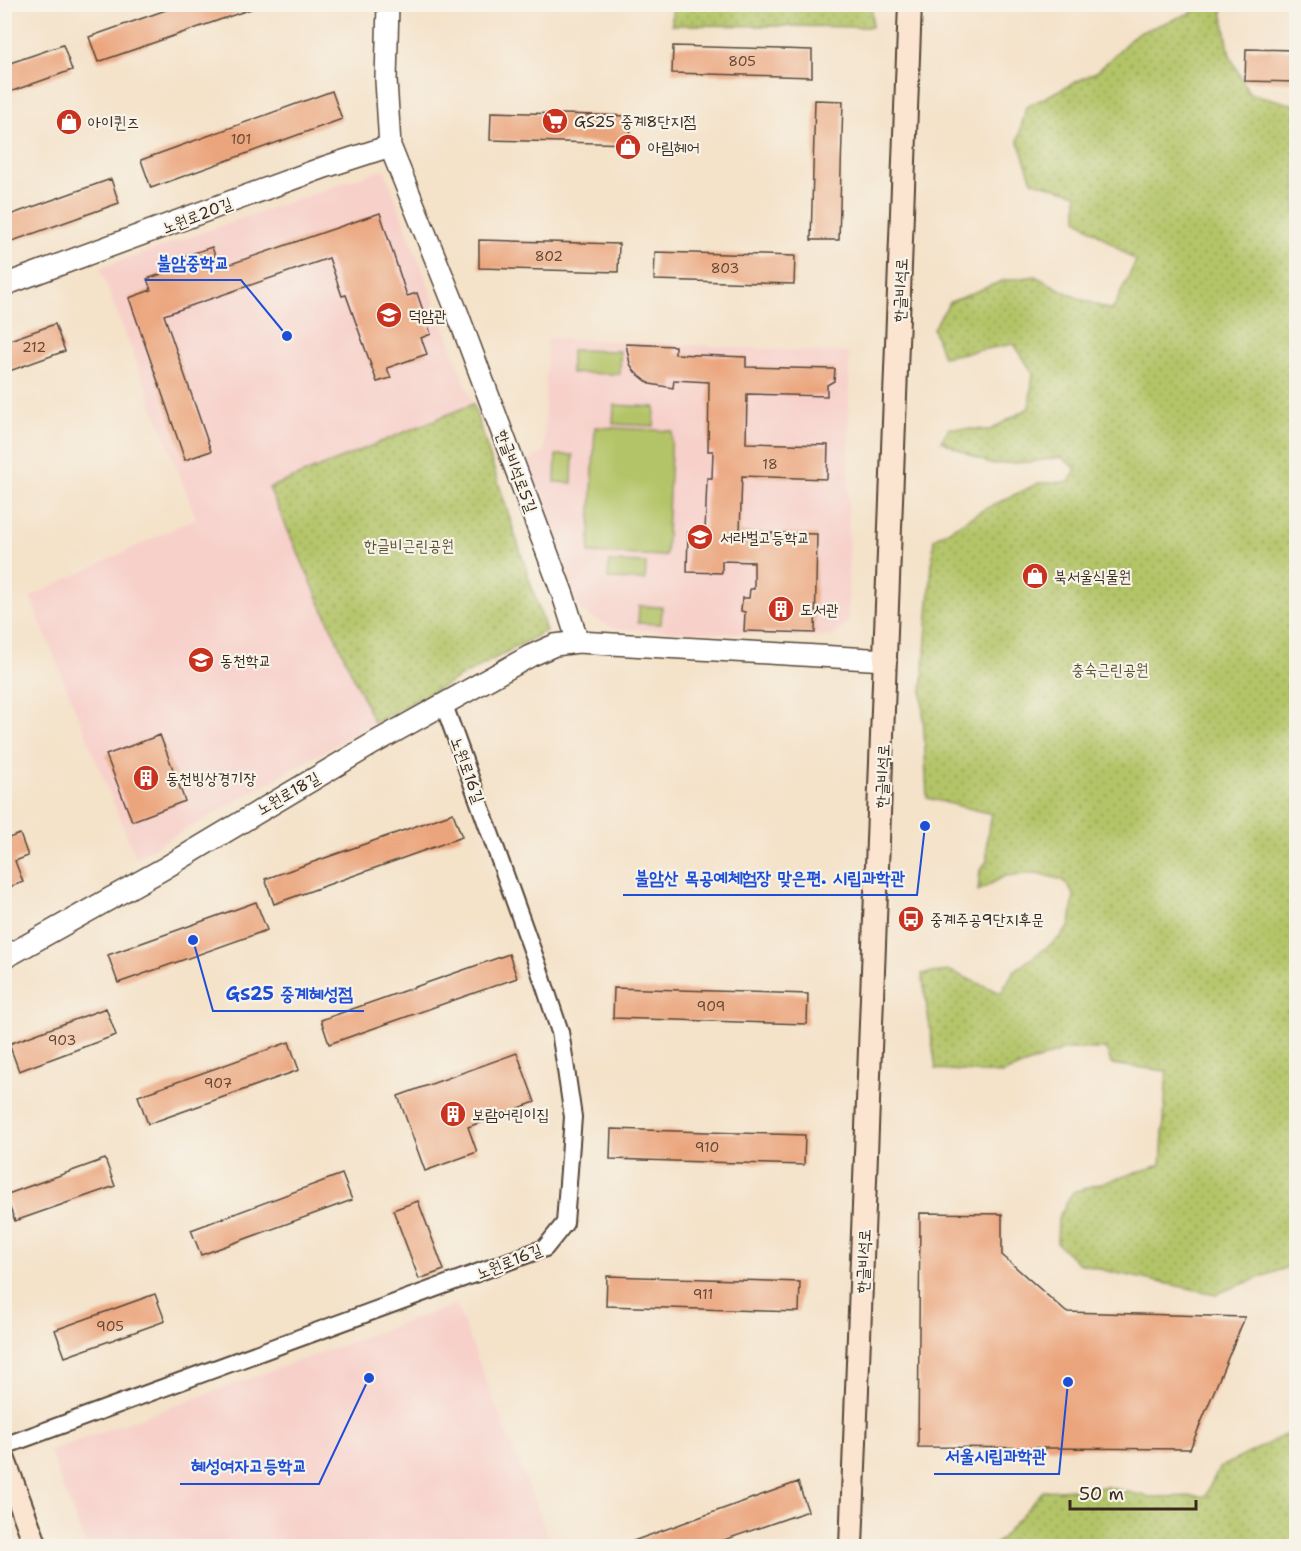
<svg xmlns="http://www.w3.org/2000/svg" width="1301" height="1551" font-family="'Shantell Sans','Poor Story',sans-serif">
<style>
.built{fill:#f7d0ca}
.grass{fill:#b3c467;stroke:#777742;stroke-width:1.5}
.park{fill:url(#park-dots);stroke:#777742;stroke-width:1.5}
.building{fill:#eba57d}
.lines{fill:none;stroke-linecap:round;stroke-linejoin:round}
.minor-casing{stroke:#574638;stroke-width:20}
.tertiary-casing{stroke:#574638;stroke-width:24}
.secondary-casing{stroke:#574638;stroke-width:26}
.minor{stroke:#fff;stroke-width:16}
.tertiary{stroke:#fff;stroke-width:21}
.secondary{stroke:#fce5d0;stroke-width:22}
.labels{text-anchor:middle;stroke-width:4.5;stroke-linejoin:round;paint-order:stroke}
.number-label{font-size:14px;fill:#674936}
.poi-label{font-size:16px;fill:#3b2a1e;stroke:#f7f3e8;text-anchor:start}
.street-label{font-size:16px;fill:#3b2a1e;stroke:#f7f3e8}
.park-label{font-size:16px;fill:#595030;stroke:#f7f3e8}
.leader{fill:none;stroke:#1d4ed8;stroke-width:2}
.callout-dot{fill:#1d4ed8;stroke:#f7f3e8;stroke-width:2}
.callout-label{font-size:18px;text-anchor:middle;font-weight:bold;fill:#1d4ed8;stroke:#f7f3e8;stroke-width:4.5;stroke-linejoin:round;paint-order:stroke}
</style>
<defs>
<pattern id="park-dots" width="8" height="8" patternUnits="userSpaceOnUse" patternTransform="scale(1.5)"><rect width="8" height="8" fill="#b3c467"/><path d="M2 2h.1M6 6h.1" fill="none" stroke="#939f54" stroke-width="1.8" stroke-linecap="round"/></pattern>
</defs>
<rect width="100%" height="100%" fill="#f7f3e8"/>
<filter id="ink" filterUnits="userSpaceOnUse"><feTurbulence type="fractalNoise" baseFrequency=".0167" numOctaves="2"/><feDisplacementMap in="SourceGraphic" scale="12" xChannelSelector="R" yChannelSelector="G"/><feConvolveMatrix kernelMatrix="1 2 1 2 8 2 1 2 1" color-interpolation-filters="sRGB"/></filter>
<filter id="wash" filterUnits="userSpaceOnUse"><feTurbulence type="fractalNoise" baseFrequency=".008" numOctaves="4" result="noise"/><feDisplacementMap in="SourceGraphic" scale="24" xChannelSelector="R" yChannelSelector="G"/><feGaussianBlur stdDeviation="1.35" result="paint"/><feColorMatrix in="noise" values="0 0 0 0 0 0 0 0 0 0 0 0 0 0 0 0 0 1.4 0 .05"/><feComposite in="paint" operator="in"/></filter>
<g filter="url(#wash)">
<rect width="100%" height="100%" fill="#f4e2c9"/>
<path class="built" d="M384,169l89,235 -204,84 105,235 -238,135 -106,-261 166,-79 -96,-250z
M547,338l302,15 -1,269 -16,15 -217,-8 -35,-18 -58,-147 22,-12z
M456,1304l96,242h-466l-37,-95z"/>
<path class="grass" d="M571,350l49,1v23l-49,-1z
M614,405l41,2 -1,19 -41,-2z
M595,427l77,4 -6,125 -77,-3z
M556,455h17l-1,28 -17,-1z
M609,562l37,1 -1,17 -37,-1z
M639,606l23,1 -1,17 -23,-1z"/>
<path class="park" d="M672,5h200v22l-200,-2z
M1211,5h10l9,51 19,37 47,12v1159l-80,30 -105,-22 -33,-9 -21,-20 1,-25 15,-26 88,-27 6,-94 -56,-7 -4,-15h-41l-65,25 -65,-5 -14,-95 28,-3 51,22 13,-22 44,-32 12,-13 4,-32 -11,-14 -26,-7 -32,3 -27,15 2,-21 7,-9v-22l5,-25 -65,-16 -5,-107 12,-152 51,-30 54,-26 30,-1 7,-13 -15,-12 -29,5 -42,2 -49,-23 8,-13 41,2 39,-22 4,-35 -19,-29 -71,13 -10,-29 17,-26 52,-21 33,-5 36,19 41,16 24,-50 -59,-42v-25l-45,-13 -14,-40 8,-34 72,-36 38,-37z
M473,404l73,227 -172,92 -105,-235z
M1296,1391v155h-302l49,-55 64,-4 42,10 56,-1 14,-28 76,-38z"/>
<g id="blocks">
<path class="building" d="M183,4h74v3l-159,55 -9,-25z
M63,45l9,25 -68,24v-29z
M673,46l139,4v27l-140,-4z
M1246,49l50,1v32l-51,-1z
M332,91l10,28 -191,69 -10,-28z
M815,100l28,1 -4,139h-28z
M491,112l140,4 -1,28 -140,-4z
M111,179l8,24 -115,41v-27z
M380,213l27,83 10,-3 14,41 -10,4 6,16 -40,14 4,10 -14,4 -31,-87 -4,1 -13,-38 -165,57 47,136 -26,9 -56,-162 22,-8 -4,-11 23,-8 -3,-9 45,-15 7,21z
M479,240l140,4 -1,28 -139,-4z
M655,252l140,4 -1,28 -140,-4z
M55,324l10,27 -61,22v-31z
M626,344l49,2v8l71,3v10l89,2 -1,12 -7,4v11l-80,-2 -1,49 82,2 -1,34 -85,-3 -2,56 77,2 -2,99 -71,-2 1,-19 -4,-1 1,-13h7l1,-9h4v-27l-32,-1v12l-35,-1 1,-40h17l2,-54h5l1,-27h-5l1,-69 -35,-2 -1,8 -23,-4 -15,-12 -5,-8z
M160,735l25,66 -53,20 -26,-66z
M453,813l9,24 -188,67 -9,-25z
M20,834l8,22 -13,5 8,21 -19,7v-52l2,2z
M256,902l11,28 -149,53 -10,-28z
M509,954l8,24 -188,66 -8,-24z
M614,988l194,6 -1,30 -194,-6z
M106,1008l10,27 -97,36 -10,-27z
M289,1042l10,28 -151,54 -10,-28z
M517,1053l18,49 -67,25 9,25 -52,19 -27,-75z
M611,1129l194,6 -1,30 -194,-6z
M105,1159l10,27 -100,35 -10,-26z
M342,1174l10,26 -151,55 -10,-25z
M418,1201l26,69 -25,9 -26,-69z
M920,1213l82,1v41l64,57 179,5 -55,132 -272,-2z
M607,1276l193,6 -1,30 -193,-6z
M155,1294l10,27 -100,36 -10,-27z
M798,1482l10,29 -101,35h-85v-1z"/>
</g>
</g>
<g filter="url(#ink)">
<use href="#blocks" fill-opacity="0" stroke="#574638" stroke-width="1.5"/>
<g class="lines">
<g class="minor-casing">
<path id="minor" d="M4,1446l541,-198 20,-25 8,-106 -8,-54 -5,-31 -21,-63 -95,-264"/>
</g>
<g class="tertiary-casing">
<path id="tertiary" d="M388,4l-2,76 4,66 67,166 106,283 15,47
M4,285l321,-118 65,-21
M4,958l159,-89 211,-126 156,-87 25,-11 23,-3 308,18"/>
</g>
<g class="secondary-casing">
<path id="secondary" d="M4,1460l32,86
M851,1546l59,-1542"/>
</g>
<use href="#minor" class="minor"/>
<use href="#tertiary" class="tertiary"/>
<use href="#secondary" class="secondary"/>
</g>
</g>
<defs>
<g id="supermarket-disc" transform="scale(1.35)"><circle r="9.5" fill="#c8321e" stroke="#f7f3e8"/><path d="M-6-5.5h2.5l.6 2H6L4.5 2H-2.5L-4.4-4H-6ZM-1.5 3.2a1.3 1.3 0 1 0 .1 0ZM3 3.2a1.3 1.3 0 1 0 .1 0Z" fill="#fff"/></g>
<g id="shop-disc" transform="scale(1.35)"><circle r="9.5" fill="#c8321e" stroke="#f7f3e8"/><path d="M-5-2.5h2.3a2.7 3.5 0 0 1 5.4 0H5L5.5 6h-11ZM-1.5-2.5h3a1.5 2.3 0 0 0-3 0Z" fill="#fff"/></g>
<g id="school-disc" transform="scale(1.35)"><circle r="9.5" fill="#c8321e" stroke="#f7f3e8"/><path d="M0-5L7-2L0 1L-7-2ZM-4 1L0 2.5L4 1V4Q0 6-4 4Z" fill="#fff"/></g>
<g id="building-disc" transform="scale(1.35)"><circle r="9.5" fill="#c8321e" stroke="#f7f3e8"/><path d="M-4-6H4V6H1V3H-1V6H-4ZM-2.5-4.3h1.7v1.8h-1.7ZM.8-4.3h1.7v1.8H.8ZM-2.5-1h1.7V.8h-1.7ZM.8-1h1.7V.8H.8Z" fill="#fff"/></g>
<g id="bus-disc" transform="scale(1.35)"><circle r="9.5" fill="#c8321e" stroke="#f7f3e8"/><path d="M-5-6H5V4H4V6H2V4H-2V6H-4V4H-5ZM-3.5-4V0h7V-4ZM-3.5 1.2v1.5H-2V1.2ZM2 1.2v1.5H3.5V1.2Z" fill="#fff"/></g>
</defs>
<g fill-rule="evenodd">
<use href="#supermarket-disc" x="555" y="121"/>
<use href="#shop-disc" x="69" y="122"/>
<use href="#shop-disc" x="628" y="147"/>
<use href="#school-disc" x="389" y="315"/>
<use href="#school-disc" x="700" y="537"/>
<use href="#shop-disc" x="1035" y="576"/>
<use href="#building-disc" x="781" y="609"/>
<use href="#school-disc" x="201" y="660"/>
<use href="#building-disc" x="146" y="778"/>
<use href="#bus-disc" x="911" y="919"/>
<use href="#building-disc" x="453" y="1114"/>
</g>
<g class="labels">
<g class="number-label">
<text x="742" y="66">805</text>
<text x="241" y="144">101</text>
<text x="549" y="261">802</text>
<text x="725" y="273">803</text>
<text x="34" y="352">212</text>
<text x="770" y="469">18</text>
<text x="711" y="1011">909</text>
<text x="62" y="1045">903</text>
<text x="218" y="1088">907</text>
<text x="707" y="1152">910</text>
<text x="703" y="1299">911</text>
<text x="110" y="1331">905</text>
</g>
<g class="poi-label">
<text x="574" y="127">GS25 중계8단지점</text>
<text x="88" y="128">아이퀸즈</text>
<text x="648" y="153">아림헤어</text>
<text x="408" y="321">덕암관</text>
<text x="720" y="543">서라벌고등학교</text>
<text x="1054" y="582">북서울식물원</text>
<text x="800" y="615">도서관</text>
<text x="220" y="666">동천학교</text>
<text x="166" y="784">동천빙상경기장</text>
<text x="930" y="925">중계주공9단지후문</text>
<text x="472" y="1120">보람어린이집</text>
</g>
<g class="street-label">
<text transform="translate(197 215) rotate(-21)" y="6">노원로20길</text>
<text transform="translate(900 290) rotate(-88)" y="6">한글비석로</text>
<text transform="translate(517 471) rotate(69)" y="6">한글비석로5길</text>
<text transform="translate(468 770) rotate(70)" y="6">노원로16길</text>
<text transform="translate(882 776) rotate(-88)" y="6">한글비석로</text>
<text transform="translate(288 793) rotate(-30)" y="6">노원로18길</text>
<text transform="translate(509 1261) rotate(-22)" y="6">노원로16길</text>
<text transform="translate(863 1261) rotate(-88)" y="6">한글비석로</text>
</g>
<g class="park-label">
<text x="409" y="551">한글비근린공원</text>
<text x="1110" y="675">충숙근린공원</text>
</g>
</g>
<path class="leader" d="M287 336L241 280H145M925 826L917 895H623M193 940L213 1011H364M1068 1382L1059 1474H934M369 1378L319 1484H180"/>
<g class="callout-dot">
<circle cx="287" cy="336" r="6"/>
<circle cx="925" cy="826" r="6"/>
<circle cx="193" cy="940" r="6"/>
<circle cx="1068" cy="1382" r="6"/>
<circle cx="369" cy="1378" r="6"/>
</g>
<g class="callout-label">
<text x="193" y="269">불암중학교</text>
<text x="770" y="884">불암산 목공예체험장 맞은편. 시립과학관</text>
<text x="289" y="1000">GS25 중계혜성점</text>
<text x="996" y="1462">서울시립과학관</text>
<text x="249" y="1472">혜성여자고등학교</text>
</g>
<rect width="1301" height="1551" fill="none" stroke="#f7f3e8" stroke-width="24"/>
<path d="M1070 1500v9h126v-9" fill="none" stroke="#3b2a1e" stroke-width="3"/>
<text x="1079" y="1500" font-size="18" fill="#3b2a1e" stroke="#f7f3e8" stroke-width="4.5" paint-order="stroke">50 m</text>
</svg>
